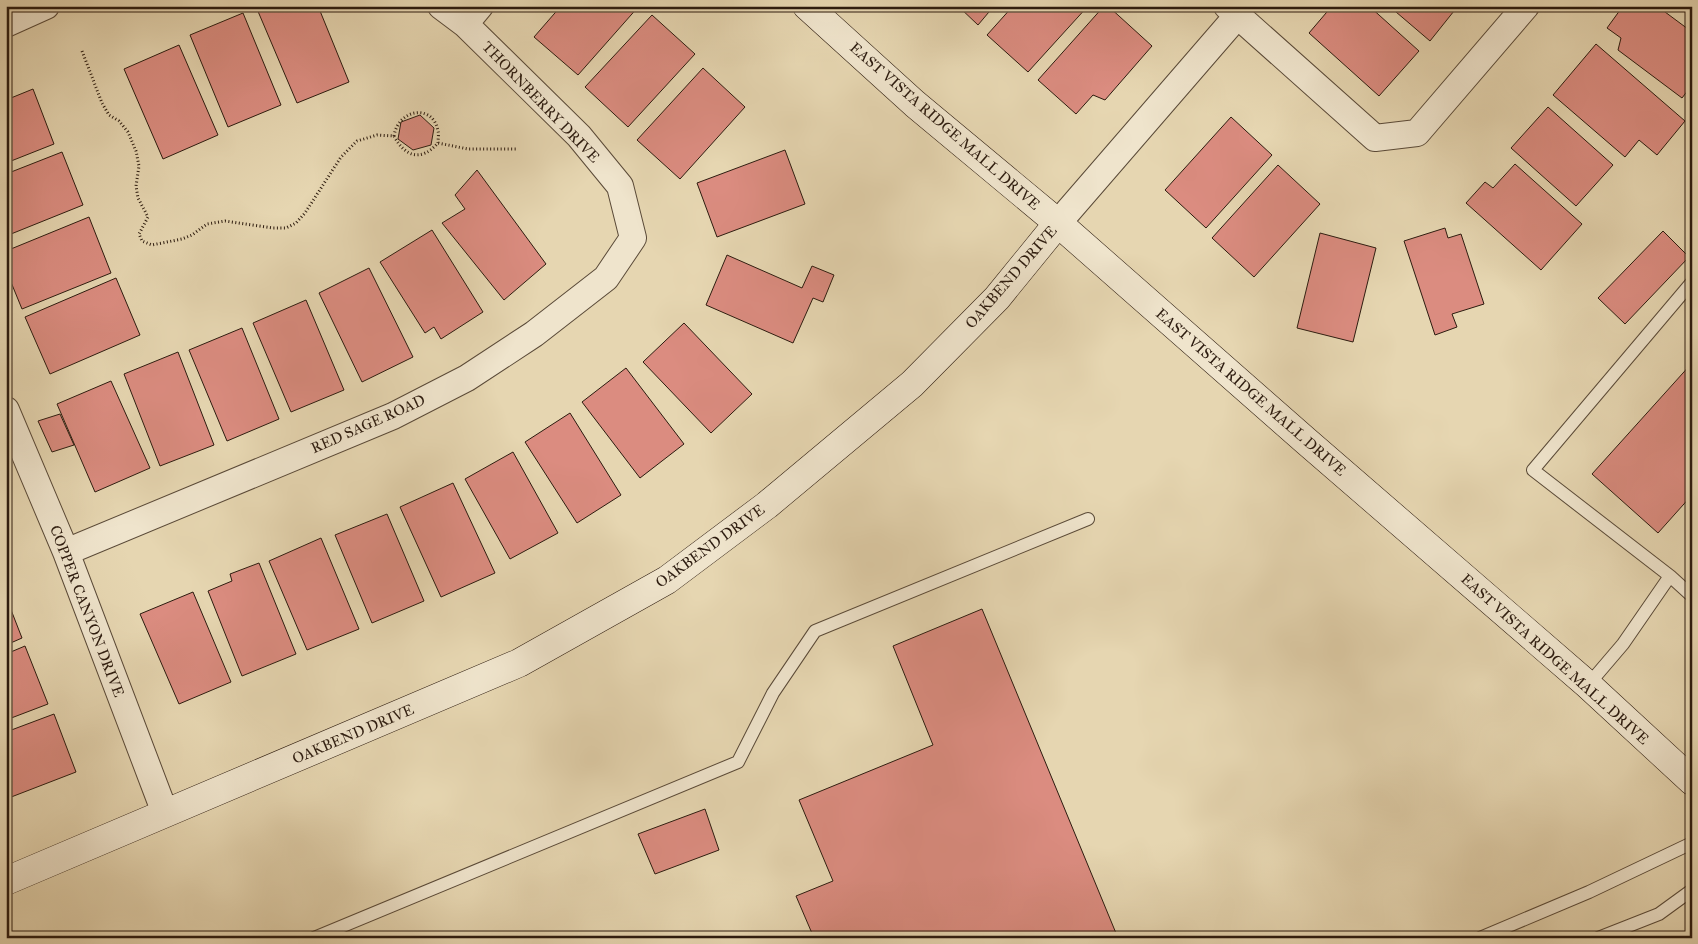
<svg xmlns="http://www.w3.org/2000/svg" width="1698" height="944" font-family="'IM FELL Great Primer',serif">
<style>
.building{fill:#db8c80;stroke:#2c1b0f}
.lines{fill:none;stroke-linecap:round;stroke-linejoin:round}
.lane-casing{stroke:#5a4a38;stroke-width:14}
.street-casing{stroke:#5a4a38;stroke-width:28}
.secondary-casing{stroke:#2c1b0f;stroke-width:29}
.path{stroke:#2c1b0f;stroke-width:3;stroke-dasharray:1 2.5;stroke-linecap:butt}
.lane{stroke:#efe4cc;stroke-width:12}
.street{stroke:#efe4cc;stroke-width:26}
.secondary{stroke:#efe4cc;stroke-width:28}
.labels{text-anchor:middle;stroke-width:4;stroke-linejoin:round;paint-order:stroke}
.street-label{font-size:15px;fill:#2c1b0f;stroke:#efe4cc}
</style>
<rect width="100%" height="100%" fill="#e6d6b1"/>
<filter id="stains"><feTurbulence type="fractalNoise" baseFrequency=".004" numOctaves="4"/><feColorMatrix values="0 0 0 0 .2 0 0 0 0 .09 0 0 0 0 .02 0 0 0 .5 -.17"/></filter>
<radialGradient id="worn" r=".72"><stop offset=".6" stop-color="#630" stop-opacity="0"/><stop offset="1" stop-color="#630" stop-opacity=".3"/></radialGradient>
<path class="building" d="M265,6h53l31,76 -52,21 -40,-94z
M561,6h78l-61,69 -44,-38z
M958,6h36l-16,19z
M1013,6h75l-60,66 -41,-37z
M1104,6h4l44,40 -47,54 -12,-5 -17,19 -38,-34z
M1332,6h37l50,45 -40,45 -70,-63z
M1389,6h69l-28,35z
M1623,6h34l35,26v53l-10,13 -64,-48 3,-12 -14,-10z
M243,13l38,92 -53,22 -38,-92z
M652,15l43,39 -67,73 -43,-40z
M1596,44l89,77 -28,34 -18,-15 -14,17 -72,-62z
M179,45l39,90 -55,24 -39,-90z
M703,68l42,39 -65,72 -43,-39z
M33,89l21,55 -48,19v-63z
M1548,107l65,58 -37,41 -65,-58z
M420,115l14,13 -3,17 -18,5 -15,-11 3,-17z
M1231,117l41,38 -66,73 -41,-38z
M785,150l20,54 -88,33 -20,-54z
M62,152l21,53 -77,31v-62z
M1515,164l67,60 -41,46 -75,-67 19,-21 8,6z
M1278,165l42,39 -66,73 -42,-39z
M477,170l69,94 -42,36 -62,-77 23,-14 -10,-14z
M89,217l22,56 -89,36 -16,-39v-19z
M1445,228l3,10 13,-4 23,70 -32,10 5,13 -22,8 -31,-94z
M432,230l51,82 -42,27 -7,-12 -9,6 -45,-71z
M1663,231l26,26 -64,67 -27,-26z
M1320,233l56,15 -23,94 -56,-14z
M727,255l75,33 10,-22 22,9 -11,27 -10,-4 -20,45 -87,-38z
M369,268l44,89 -51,25 -43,-89z
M116,278l24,57 -90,39 -25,-57z
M306,300l38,90 -53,22 -38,-89z
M684,323l68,71 -41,39 -68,-71z
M242,328l37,91 -52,22 -38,-91z
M178,352l36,93 -54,21 -36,-92z
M1692,363v132l-34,38 -66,-59z
M626,368l58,76 -44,34 -58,-76z
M111,381l39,87 -55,24 -38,-88z
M570,413l51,82 -44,28 -52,-81z
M60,414l14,31 -22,7 -14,-31z
M513,452l45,81 -48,26 -45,-80z
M453,483l42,90 -54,24 -41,-90z
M387,514l37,87 -52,22 -37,-88z
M321,538l38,91 -52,21 -38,-89z
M259,563l37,91 -54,22 -34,-85 24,-10 -2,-7z
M193,592l38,90 -52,22 -39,-90z
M6,597l16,41 -16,7z
M982,609l136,329h-304l-18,-42 37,-15 -34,-81 134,-55 -40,-99z
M25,646l23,58 -42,16v-66z
M54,714l22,58 -70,27v-67z
M705,809l14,41 -64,24 -17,-40z"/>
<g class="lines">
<g class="lane-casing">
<path id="lane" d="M1670,576l22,20
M1588,685l35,-41 47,-68 -137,-106 159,-188
M314,938l424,-176 35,-69 42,-62 273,-112
M1480,938l109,-46 103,-49
M1598,938l61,-24 33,-24"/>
</g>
<g class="street-casing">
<path id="street" d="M1227,6l148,132 42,-5 109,-127
M6,24l40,-18
M465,24l15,-18
M1058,223l180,-208
M6,410l60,142 99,261
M66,552l327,-136 74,-38 67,-44 72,-56 27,-40 -13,-52 -41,-50 -114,-112 -24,-18"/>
</g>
<g class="secondary-casing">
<path id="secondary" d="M807,6l108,98 143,119 248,218 282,244 104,96
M6,881l513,-218 148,-83 100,-75 145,-121 85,-86 61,-75"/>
</g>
<path class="path" d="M82,51l20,52 7,12 10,6 9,11 8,19 3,15 -3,20 2,12 10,19 -9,17 3,7 10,4 30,-6 10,-4 15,-11 18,-3 48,7h13l10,-5 9,-10 36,-56 16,-16 20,-6 17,1c11,21 27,26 44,7l30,6h48
M394,136c4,-27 39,-33 44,-5 1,3 0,8 0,12"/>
<use href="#lane" class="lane"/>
<use href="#street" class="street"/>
<use href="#secondary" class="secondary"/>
</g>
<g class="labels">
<g class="street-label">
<text transform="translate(541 102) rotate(46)" y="5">THORNBERRY DRIVE</text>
<text transform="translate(945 126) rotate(41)" y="5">EAST VISTA RIDGE MALL DRIVE</text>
<text transform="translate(1011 277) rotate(-49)" y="5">OAKBEND DRIVE</text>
<text transform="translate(1251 392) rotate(41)" y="5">EAST VISTA RIDGE MALL DRIVE</text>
<text transform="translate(368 424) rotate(-24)" y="5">RED SAGE ROAD</text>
<text transform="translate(710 546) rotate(-36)" y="5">OAKBEND DRIVE</text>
<text transform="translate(87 611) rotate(69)" y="5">COPPER CANYON DRIVE</text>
<text transform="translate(1555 659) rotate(42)" y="5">EAST VISTA RIDGE MALL DRIVE</text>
<text transform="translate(353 734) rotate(-23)" y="5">OAKBEND DRIVE</text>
</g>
</g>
<rect width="1698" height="944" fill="none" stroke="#e6d6b1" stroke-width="25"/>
<rect x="8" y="8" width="1683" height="929" fill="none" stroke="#2c1b0f" stroke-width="2.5"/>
<rect x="12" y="12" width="1673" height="919" fill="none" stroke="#2c1b0f"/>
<rect width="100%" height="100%" filter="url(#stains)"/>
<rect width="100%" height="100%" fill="url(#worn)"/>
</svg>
